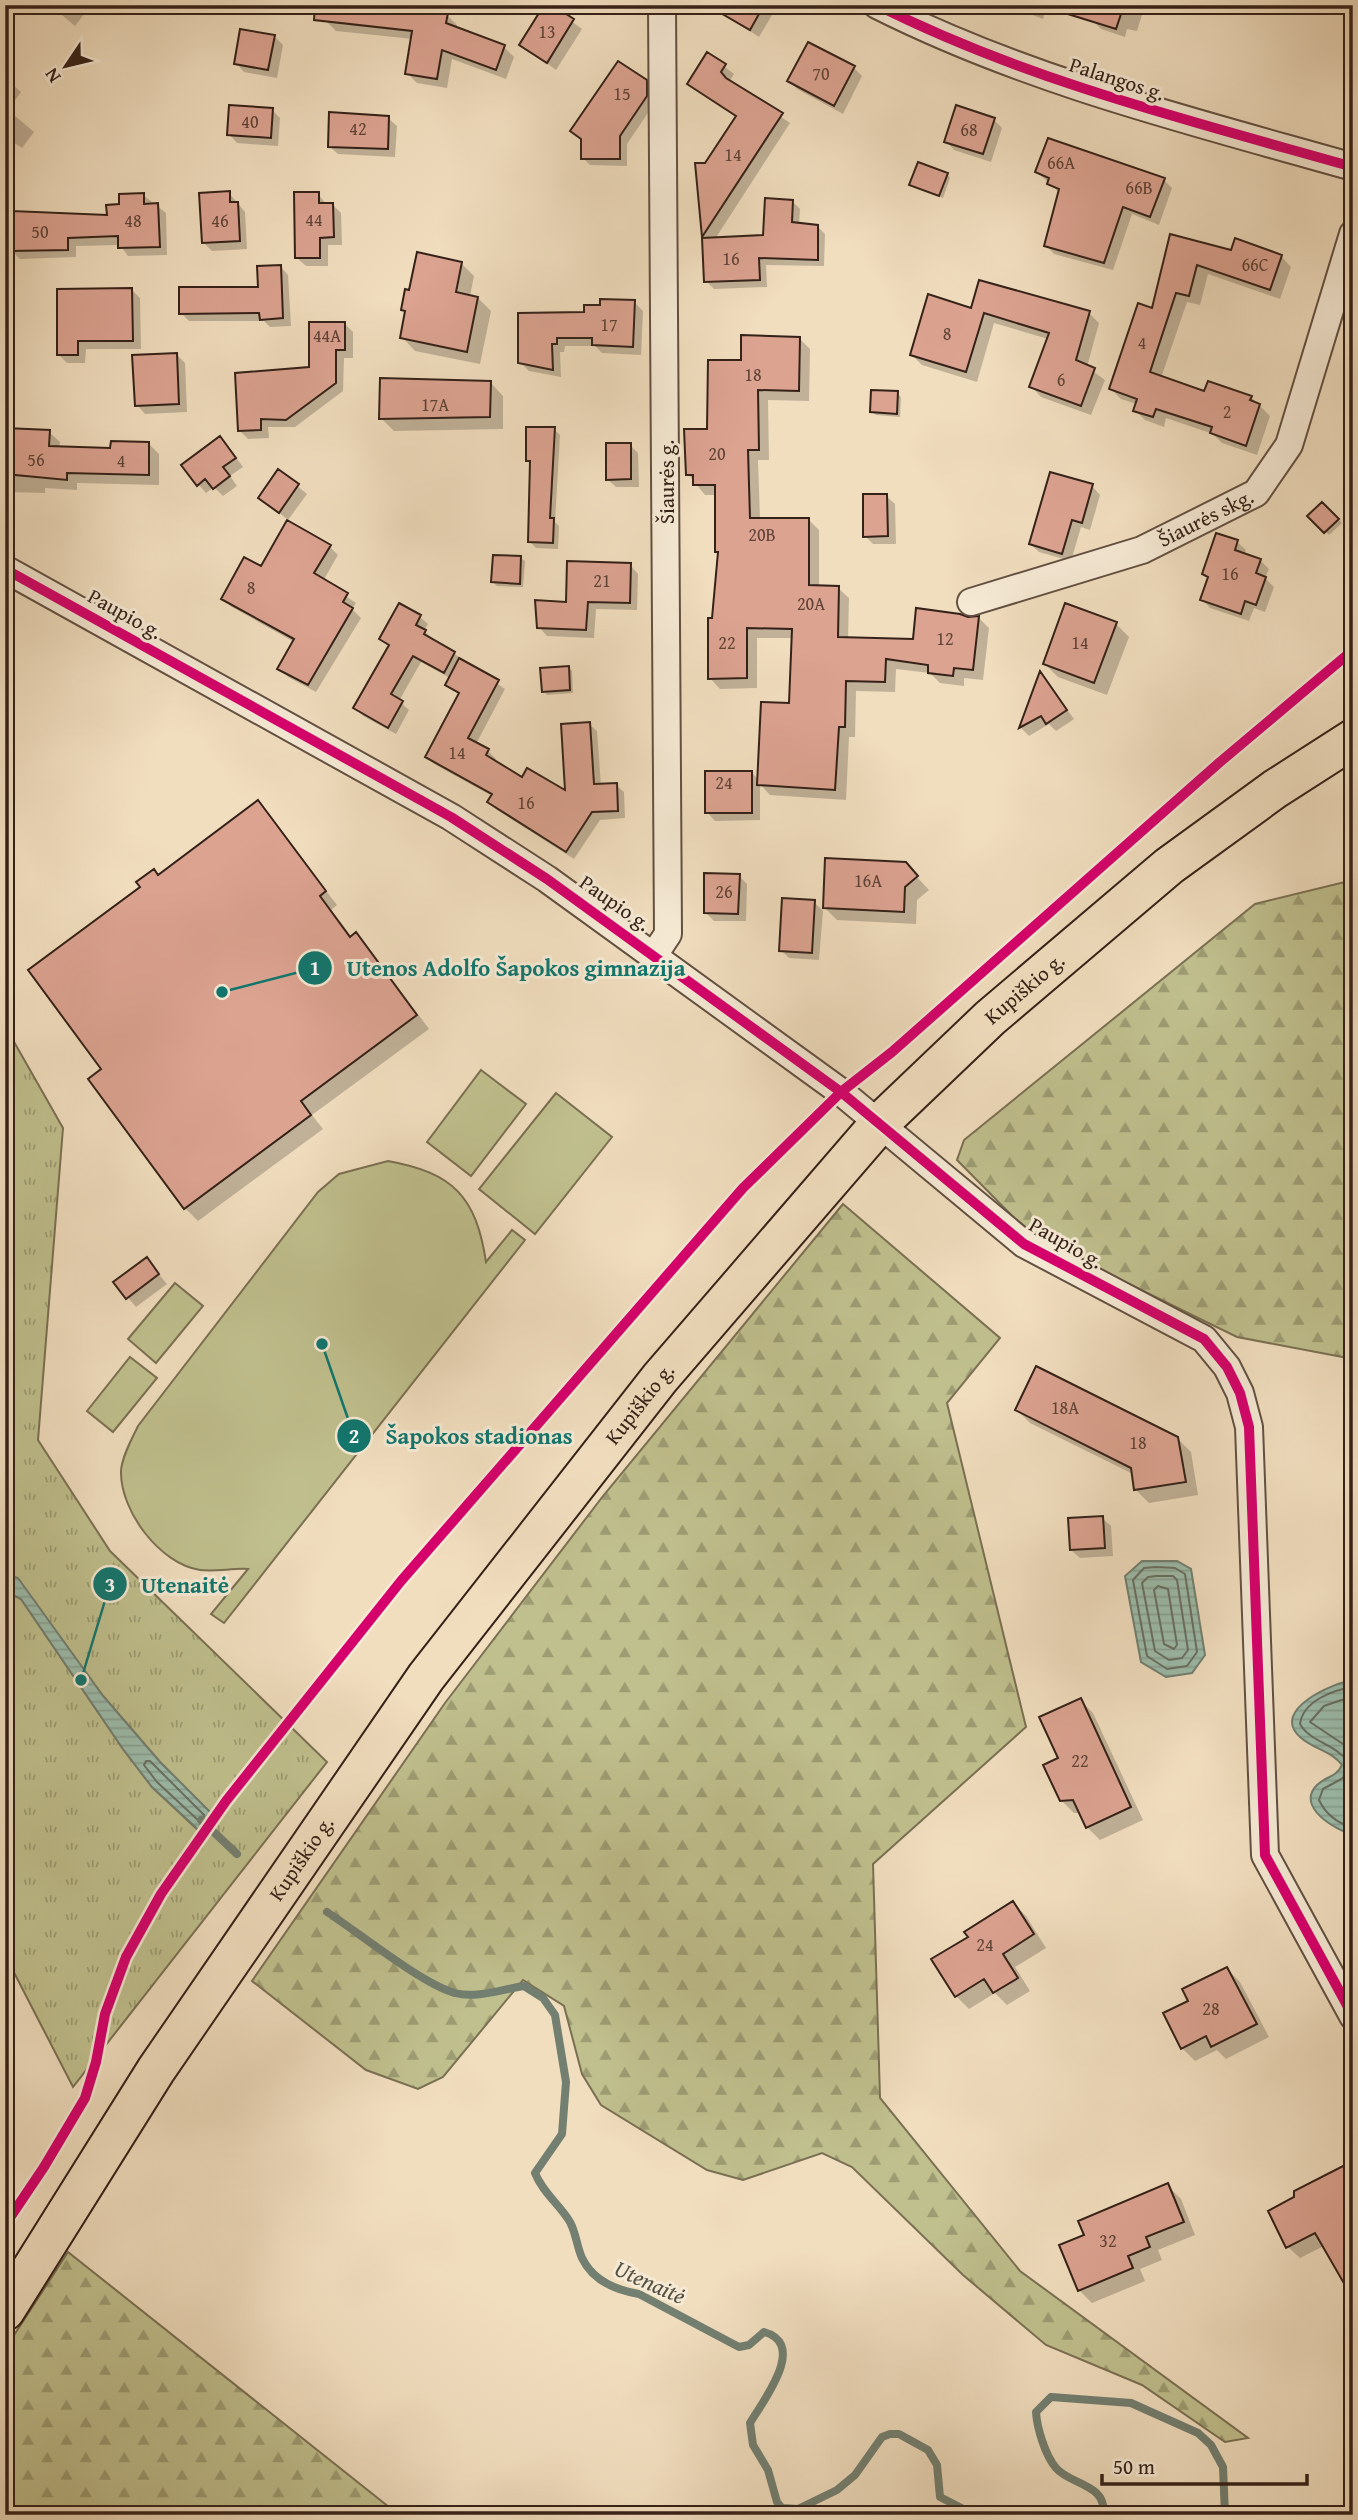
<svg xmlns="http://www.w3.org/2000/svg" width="1358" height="2520" font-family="'Gentium Book Plus',serif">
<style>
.grass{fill:url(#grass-tufts);stroke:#7a7053;stroke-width:2}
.forest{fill:url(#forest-firs);stroke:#7a7053;stroke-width:2}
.park{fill:#c0c08e;stroke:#7a7053;stroke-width:2}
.water{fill:url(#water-rules);stroke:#727f71;stroke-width:2}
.shadow{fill:#0003}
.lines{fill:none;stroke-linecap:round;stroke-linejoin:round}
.shore{stroke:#686f62;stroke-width:2}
.stream{stroke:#727f71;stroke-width:8}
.building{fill:#dca391;stroke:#342118;stroke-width:2}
.street-casing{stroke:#635042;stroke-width:30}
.primary-casing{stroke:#342118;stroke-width:42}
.street{stroke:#f6ead5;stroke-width:26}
.primary{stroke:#f1debf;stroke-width:38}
.cycleway-casing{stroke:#f6ead5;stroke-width:15}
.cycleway{stroke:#d6006c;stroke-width:10}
.labels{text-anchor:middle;stroke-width:6;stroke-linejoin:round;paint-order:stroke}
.number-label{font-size:18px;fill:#5e4236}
.street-label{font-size:21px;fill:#342118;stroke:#f6ead5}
.water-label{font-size:23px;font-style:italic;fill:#535044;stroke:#f6ead5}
.leader{fill:none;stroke:#0f766e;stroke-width:2.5}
.callout-dot{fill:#0f766e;stroke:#f6ead5;stroke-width:2.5}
.mark-label{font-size:21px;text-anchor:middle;font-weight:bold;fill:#fff}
.callout-label{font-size:23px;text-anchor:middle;font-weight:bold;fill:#0f766e;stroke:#f6ead5;stroke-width:6;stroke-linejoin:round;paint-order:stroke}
</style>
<defs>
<pattern id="grass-tufts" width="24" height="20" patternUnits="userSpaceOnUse" patternTransform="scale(1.75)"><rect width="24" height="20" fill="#c0c08e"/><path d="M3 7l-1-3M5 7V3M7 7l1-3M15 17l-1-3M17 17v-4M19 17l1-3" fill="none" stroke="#9d9c73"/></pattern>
<pattern id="forest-firs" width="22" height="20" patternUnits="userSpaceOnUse" patternTransform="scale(1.75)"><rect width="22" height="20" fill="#c0c08e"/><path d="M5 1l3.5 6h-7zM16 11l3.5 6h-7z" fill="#9d9c73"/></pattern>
<pattern id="water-rules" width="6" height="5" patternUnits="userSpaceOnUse" patternTransform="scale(1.75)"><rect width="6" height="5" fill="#9cbdac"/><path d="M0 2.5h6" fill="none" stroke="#87a293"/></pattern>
</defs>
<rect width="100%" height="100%" fill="#f1debf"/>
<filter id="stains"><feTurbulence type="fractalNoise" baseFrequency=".00286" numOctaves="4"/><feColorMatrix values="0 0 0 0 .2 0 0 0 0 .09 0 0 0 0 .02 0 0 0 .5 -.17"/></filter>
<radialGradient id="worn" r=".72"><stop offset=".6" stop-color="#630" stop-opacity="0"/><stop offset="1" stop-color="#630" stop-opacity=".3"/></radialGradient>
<path class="grass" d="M5,1026l58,102 -25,312 72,111 217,211 -254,325 -68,-132v-364l16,8 102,150 29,38 50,47 13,-17 -55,-55 -57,-66 -85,-117 -13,-5v-315l4,-10 -1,-23 -3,-3z"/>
<path class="forest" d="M1353,880v479l-116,-22 -157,-77 -40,-16 -83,-84 7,-20 291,-236z
M843,1204l157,134 -53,65 79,324 -153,137 7,234 140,173 228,167 -23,4 -83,-57 -96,-40 -83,-70 -111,-108 -30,-14 -79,27 -36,-10 -106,-65 -19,-31 -18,-68 -41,-26 -80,97 -25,12 -52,-19 -114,-89 193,-278 158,-207z
M68,2252l331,263h-394v-166z"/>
<path class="park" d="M481,1070l45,34 -55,72 -44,-34z
M556,1093l56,44 -77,97 -56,-45z
M388,1161c66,12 88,36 98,101l26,-32 13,10 -301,383 -13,-9 37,-45c-15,-1 -33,3 -48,1 -40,-6 -80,-59 -79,-99 1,-15 11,-32 17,-45l180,-234 21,-18z
M175,1283l28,23 -47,57 -28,-24z
M130,1357l27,21 -44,54 -26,-21z"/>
<path class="water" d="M1142,1561h35l14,8 14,86 -13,18 -26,4 -25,-15 -16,-86z
M5,1574l13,4 85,118 57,66 55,55 -12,17 -51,-47 -29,-38 -102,-150 -16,-8z
M1353,1680v155c-17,-5 -58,-28 -36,-50 9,-9 19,-7 25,-20 -10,-14 -29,-16 -42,-28 -30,-27 33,-54 53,-57z"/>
<path class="shadow" d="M50,5h41l-16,21z
M549,5l33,24 -26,41 -34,-25z
M709,5h51l12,10 -13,22z
M1006,5h41l-4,14z
M1088,5h57l-8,26 -10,-2 -2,8 -24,-8 -8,-8z
M447,15l10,10v4l47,18 10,10 -8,22 -54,-20 -5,29 -30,-5 -10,-10 6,-34 -77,-8 -10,-10z
M274,36l9,9 -6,33 -33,-6 -8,-9z
M708,54l26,20 -5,8 61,41 -75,116 50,-2 27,-36 8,8 -1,16 18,1 8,8 -1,32 -58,-1 1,22 -53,2 -8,-8 1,-42 -3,-3 -7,-71h9l31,-48 -48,-33z
M854,68l8,8 -19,38 -46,-25 -8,-8z
M5,78l16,14 -13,18 26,22 -12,16 -17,-11z
M646,81l8,8v15l-27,40v22l-37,-1 -7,-7z
M272,110l8,8 -2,28 -41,-3 -8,-9z
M388,118l9,8 -2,31 -57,-3 -9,-8z
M994,120l8,8 -11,34 -37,-12 -8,-9z
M1037,172l127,8 8,8 -13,37 -27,-11 -19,56 -59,-16 -8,-9 14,-52z
M947,174l3,4 -7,20 -32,-14z
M229,193l16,19 2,37 -35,2 -9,-9z
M318,194l9,11 5,-1 9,9 1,32h-14v21h-22l-9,-8z
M143,195l23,18 1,42 -39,1 -8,-11 -44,1v11l-56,2 -8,-8 96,-34z
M1172,237l60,15 49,4 10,11 -11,32 -72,-25 -8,31 -13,-3 -26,76 44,15 46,4 19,19 -13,39 -35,-12 -9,-9 -47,-16 -2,9 -19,-7 -10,-10 2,-6 -16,-5 -10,-10 42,-79z
M461,263l13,13 -4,20 8,2 13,13 -11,53 -65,-13 -13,-14 5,-24 -4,-4 8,-17z
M280,266l8,9 3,51 -21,1 -6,-6h-75l-8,-8 79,-24z
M131,289l9,9 1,51h-55l-1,14h-18l-9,-9z
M634,302l9,9 -2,44 -39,-2 -7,-7h-30l-1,6h-4l1,25 -32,-6 -9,-9 66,-48 15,-7z
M972,310l117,3 10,10 -12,44 18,13 -14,35 -50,-18 -10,-11 17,-47 -54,-16 -17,59 -55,-17 -10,-10z
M344,323l9,9v26h-9l-1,33 -48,36h-27l1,11 -21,1 -9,-9 72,-61z
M799,338l11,11 -1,52 -41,-1 1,60h-11l2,59h48l11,11v57l19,1 11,10 -1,41 66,2 65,-23 10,10 -6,52 -19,-2v8l-24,-3 -10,-10 -34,-4 -1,23 -39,-1 -1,46h-6l-3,63 -76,-5 -10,-11v36l-45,1 -8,-9 44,-40 8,8 32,-75 2,-67h-36v50l-37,1 -10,-11 10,-124 -3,-3v-56h-12l-17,-21 54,-112z
M176,354l9,9 2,49 -42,2 -8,-9z
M490,382l13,14v33l-109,2 -13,-13z
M897,393l4,4 -1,20 -24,-2 -4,-3z
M554,429l6,6 -5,87 4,4 -1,23 -22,-1 -6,-6 1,-78 -3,-4z
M5,430l44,2 11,10 -1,6 53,1 37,-5 10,10v31l-82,-2v7l-32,-2v5l-40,-1z
M630,445l8,8 1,34h-23l-9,-8z
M228,447l15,20 -13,9 7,10 -14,10 -9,-9 -8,6 -8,-9z
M284,475l23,19 -19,26 -27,-22z
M1092,486l8,9 -10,35 -9,-3 -10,34 -32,-9 -9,-8z
M886,496l9,8 1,40h-23l-8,-8z
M1322,504l20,19 -13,12 -19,-19z
M1237,542l9,8 -2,5 16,5 9,9 -4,9 9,9 -9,25 -11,-4 -5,13 -39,-13 -8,-9 7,-20 -5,-5z
M330,547l8,8 -15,26 33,22 -4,6 9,9 -45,74 -28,-15 -8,-9 14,-26 -62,-35 -9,-8 39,-30z
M521,558l4,3 -2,26 -26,-1 -4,-4z
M630,565l8,9 -1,36 -41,-1 -2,29 -47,-2 -8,-9 29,-23z
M420,617l8,7 -4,7 9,8 72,50 -29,55 12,7 8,8 -2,3 28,17 45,15 22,-70 8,7 4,55 15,-1 8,7 1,26 -25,2 -26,39 -77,-49 -8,-8 3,-6 -58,-32 -7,-8 33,-61 -13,-11 3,-6 -29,-16 -22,39 10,9 -13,24 -33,-18 -8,-8 35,-60 -9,-9z
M1116,624l13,13 -22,58 -49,-18 -13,-13z
M568,667l4,4 1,22 -26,2 -3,-4z
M1041,674l33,45 -18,12 -7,-7 -20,12 -8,-8z
M258,803l79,102 -6,5 21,27 4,-3 12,13 61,82 -117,86 11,14 -125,92 -13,-13 -81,-138 55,-194z
M905,864l24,26 -12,10 -1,24 -79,-4 -13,-13z
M739,876l8,8 -1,37h-32l-9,-9z
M814,902l9,9 -4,49 -30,-2 -8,-8z
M146,1259l21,25 -31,23 -21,-25z
M1017,1410l160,28 14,14 7,43 -49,8 -13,-13 -3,-16 -103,-51z
M1102,1518l9,8 2,30 -33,2 -9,-8z
M1080,1700l13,13 50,107 -43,20 -13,-13 -6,-14h-7l-13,-13 -1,-41z
M1013,1903l13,13 20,32 -31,19 15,24 -23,14 -12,-12 -26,16 -13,-13 -22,-36 36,-23z
M1227,1969l13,13 29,55 -43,22 -9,-9 -22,11 -13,-13 8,-46z
M1168,2186l13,13 14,36 -37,15 4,10 -22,9 5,12 -53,22 -13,-13 8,-54z
M1296,2198l28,48 -24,12 -12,-11z"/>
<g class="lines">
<path class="shore" d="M1156,1567l19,1 10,6 12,78 -10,14 -20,3 -20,-13 -14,-76 11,-12z
M1156,1576h17l4,4 11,70 -6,8 -13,2 -14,-9 -13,-68 6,-6z
M1158,1586l10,3 9,56 -3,4 -10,-5 -10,-54z
M1353,1687c-20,3 -50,14 -53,37 10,18 36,20 48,38l-5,16 -20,11 -4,11c7,15 18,23 34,28
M1353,1696l-29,10 -14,16 36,24 7,7
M146,1761h4l54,54 -1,6h-4l-42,-39 -13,-17z"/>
<path class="stream" d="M201,1820l36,34
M327,1912c31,20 96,73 128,81 21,6 48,-4 69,-7l19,12 12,17 11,67 -4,52 -27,39c8,20 24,31 35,49 6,11 7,25 12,36 11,23 33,32 57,36l100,53 10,-2 15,-13c44,12 -1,69 -14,91l3,22 15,25 9,32 5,6 16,1 39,-19 18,-15 27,-38 8,-3h9l29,16 9,15 3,32 35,18
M1103,2515c5,-31 -33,-30 -47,-47 -11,-13 -19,-40 -20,-56l15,-15 80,6 67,30 13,12 12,22 2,48"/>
</g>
<path class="building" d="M315,5h88l45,8 -2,10 59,22 -9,25 -54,-20 -5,29 -32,-5 7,-43 -98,-11z
M544,5h8l22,14 -27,44 -28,-18z
M707,5h57l-14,25z
M1056,5h68l-8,24 -61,-19z
M240,29l35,6 -7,35 -34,-6z
M808,42l47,24 -21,40 -47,-25z
M707,52l19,12 -5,8 5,6 57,35 -81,124 -7,-74h10l31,-47 -49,-32z
M618,61l29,19v16l-27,40v23h-39v-20l-11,-8z
M229,105l44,3 -2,30 -44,-3z
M956,105l39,13 -12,36 -39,-12z
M329,112l60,4 -1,33 -60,-2z
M1048,138l117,40 -15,39 -27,-10 -19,56 -60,-17 15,-57 -12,-5 2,-6 -14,-6z
M918,162l30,11 -9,23 -30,-11z
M230,191v11h8l2,39 -38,2 -3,-50z
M294,192h25v11h14l1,34 -14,1v20h-25z
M144,193v11l14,-1 2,44 -42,1v-12l-50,2v12l-58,1 2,-40 95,4 -1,-10 13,-1v-10z
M765,198l28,2 -1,22 26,3v35l-59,-2 1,22 -56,2 -2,-44 61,-3z
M1170,234l61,16 4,-12 47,17 -12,35 -73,-25 -8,31 -13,-3 -26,79 54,19 4,-10 44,15 -2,4 10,4 -14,42 -36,-13 2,-6 -56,-18 -3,8 -20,-6 4,-12 -28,-10 29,-86 14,5z
M417,252l45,10 -6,30 22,5 -11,55 -67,-14 5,-27 -4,-1 4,-21 4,1z
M281,265l2,53 -23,2 -1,-7 -80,1v-27h79l-1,-21z
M979,280l111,31 -14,49 19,8 -14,38 -52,-19 20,-54 -65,-20 -18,59 -56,-17 18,-61 43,14z
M132,288l1,53h-55v14h-21v-66z
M600,299l35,1 -2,47 -41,-2v-7h-35v6h-5l1,26 -35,-7v-50l66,-1v-7h16z
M309,322h36v28h-9v33l-50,37 -25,-1v11l-23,1 -3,-58 74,-6z
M741,335l59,2 -1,54 -41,-1 1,60h-11l2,68h59v67l30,1 -1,51 75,2 3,-31 44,6 8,3 11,-1 -6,54 -19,-2 -1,8 -25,-3v-8l-42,-6 -1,23 -39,-1 -1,46h-6l-4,63 -78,-5 4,-83 28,1 3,-74 -45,-1v50l-39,1v-61h4l6,-66h-3v-67h-22v-10h-7l-2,-46h23l1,-69h33z
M177,353l2,51 -44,2 -3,-51z
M380,378l111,3 -1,36 -111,2z
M871,390l27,1 -1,23 -27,-2z
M526,427h29l-5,91h4l-1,25 -25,-1 2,-81h-4z
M5,428l45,2 -1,16 61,2 1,-7 38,1v33l-82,-2v7l-62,-6z
M220,436l16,22 -13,9 7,9 -17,13 -8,-10 -8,7 -16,-21z
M606,443h25v36l-25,1z
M278,469l21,15 -20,29 -21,-15z
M1050,472l43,12 -11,39 -10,-3 -10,34 -33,-10z
M863,494h24l1,42 -25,1z
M1322,502l17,17 -15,14 -17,-17z
M287,520l44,25 -17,28 34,20 -5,9 10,6 -45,77 -31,-16 17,-30 -73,-40 23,-42 17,9z
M1216,533l22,7 -3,10 26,9 -5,14 10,4 -10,28 -11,-4 -4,13 -41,-14 8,-23 -6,-3z
M493,555l28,1 -1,28 -29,-2z
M567,561l64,2 -1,40 -42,-1 -2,28 -49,-2 -2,-28 31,2z
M399,603l22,12 -5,10 10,5 -2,4 31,18 -11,21 -31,-17 -22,38 12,7 -15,27 -35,-20 36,-63 -10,-6z
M1065,603l52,19 -23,61 -51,-19z
M459,658l40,22 -31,58 21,11 -3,6 36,22 5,-9 38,22 -4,-66 29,-2 4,62 23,-1 1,28 -26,1 -26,40 -79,-50 5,-8 -67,-37 34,-64 -14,-8z
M569,666l1,24 -28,2 -2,-24z
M1040,671l27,39 -21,14 -5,-8 -22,12z
M705,771h47v42h-47z
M258,800l68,91 -6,5 30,41 6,-5 61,83 -116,86 10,14 -127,94 -96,-130 13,-10 -73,-99 112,-83 -4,-5 18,-13 4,6z
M825,858l81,4 12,14 -13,11 -1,25 -81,-4z
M704,873l36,1 -2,40 -34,-1z
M782,898l33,2 -3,53 -33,-2z
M147,1257l12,17 -33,25 -13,-17z
M1036,1366l142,71 8,45 -52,8 -3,-22 -116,-58z
M1103,1516l2,32 -35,2 -2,-32z
M1081,1698l50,109 -45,21 -13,-28 -13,1 -17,-36 15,-7 -19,-41z
M1013,1901l21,33 -31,20 15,24 -25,15 -9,-14 -29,18 -24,-38 37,-22 -4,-5z
M1227,1967l30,57 -46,23 -5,-11 -25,13 -18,-36 25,-12 -6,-12z
M1353,2161v138l-38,-66 -29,15 -18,-37 26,-14v-6z
M1168,2183l16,39 -38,15 4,10 -22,9 5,12 -55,23 -19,-46 25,-10 -6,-14z"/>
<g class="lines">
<g class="street-casing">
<g id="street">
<path d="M877,5c151,76 314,116 476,162"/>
<path d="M5,569l446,248 96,62 294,213 183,152 180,95 23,28 13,26 9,34 16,428 88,161"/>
<path id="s1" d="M971,602l171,-52 114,-57 33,-48 64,-211"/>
<path d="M654,955l14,-21 -6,-929"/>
</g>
</g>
<g class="primary-casing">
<g id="primary">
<path id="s2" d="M5,2311l151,-241 270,-393 234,-299 220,-255 110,-105 179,-152 106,-77 78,-50"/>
</g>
</g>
<use href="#street" class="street"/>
<use href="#primary" class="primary"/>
<g class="cycleway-casing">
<path id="cycleway" d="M877,5c151,76 314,116 476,162
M5,569l446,248 96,62 294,213 183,152 180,95 23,28 13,26 9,34 16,428 88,161
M5,2225l39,-58 41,-69 11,-36 9,-48 21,-57 35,-63 65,-93 175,-220 342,-393 98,-96 51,-40 328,-290 133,-112"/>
</g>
<use href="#cycleway" class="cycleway"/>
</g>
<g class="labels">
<g class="number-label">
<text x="547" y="38">13</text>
<text x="821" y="80">70</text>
<text x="622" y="100">15</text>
<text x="250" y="128">40</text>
<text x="358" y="135">42</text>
<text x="969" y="136">68</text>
<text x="733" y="161">14</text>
<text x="1061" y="169">66A</text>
<text x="1139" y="194">66B</text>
<text x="314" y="226">44</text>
<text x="133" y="227">48</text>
<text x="220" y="227">46</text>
<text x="40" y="238">50</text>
<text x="731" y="265">16</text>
<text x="1255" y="271">66C</text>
<text x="609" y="331">17</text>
<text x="947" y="340">8</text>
<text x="327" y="342">44A</text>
<text x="1142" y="349">4</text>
<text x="753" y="381">18</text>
<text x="1061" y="386">6</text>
<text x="435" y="411">17A</text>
<text x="1227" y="418">2</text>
<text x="717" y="460">20</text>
<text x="36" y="466">56</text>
<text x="121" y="467">4</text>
<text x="762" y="541">20B</text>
<text x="1230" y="580">16</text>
<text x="602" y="587">21</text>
<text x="251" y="594">8</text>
<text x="811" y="610">20A</text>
<text x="945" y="645">12</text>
<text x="727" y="649">22</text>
<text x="1080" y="649">14</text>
<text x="457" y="759">14</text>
<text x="724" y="789">24</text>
<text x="526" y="809">16</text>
<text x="868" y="887">16A</text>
<text x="724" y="898">26</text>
<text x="1065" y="1414">18A</text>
<text x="1138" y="1449">18</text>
<text x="1080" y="1767">22</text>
<text x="985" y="1951">24</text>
<text x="1211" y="2015">28</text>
<text x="1108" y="2247">32</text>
</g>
<g class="street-label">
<text transform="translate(1117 79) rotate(18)" y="7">Palangos g.</text>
<text transform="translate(667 482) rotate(-90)" y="7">Šiaurės g.</text>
<text dy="7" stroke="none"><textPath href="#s1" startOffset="250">Šiaurės skg.</textPath></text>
<text transform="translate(125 614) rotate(29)" y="7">Paupio g.</text>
<text transform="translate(615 903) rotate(35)" y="7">Paupio g.</text>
<text dy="7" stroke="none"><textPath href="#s2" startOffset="1675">Kupiškio g.</textPath></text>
<text transform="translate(1066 1243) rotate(30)" y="7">Paupio g.</text>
<text dy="7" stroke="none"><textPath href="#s2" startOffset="1108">Kupiškio g.</textPath></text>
<text dy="7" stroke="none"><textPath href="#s2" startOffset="541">Kupiškio g.</textPath></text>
</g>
<g class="water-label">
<text transform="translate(650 2282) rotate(24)" y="8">Utenaitė</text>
</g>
</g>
<path class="leader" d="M222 992L315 968M322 1344L354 1436M81 1680L110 1584"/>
<g class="callout-dot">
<circle cx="222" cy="992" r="7"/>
<circle cx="322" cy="1344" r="7"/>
<circle cx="81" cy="1680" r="7"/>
<circle cx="315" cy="968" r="18"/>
<circle cx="354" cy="1436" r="18"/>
<circle cx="110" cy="1584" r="18"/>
</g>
<g class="mark-label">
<text x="315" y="975">1</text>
<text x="354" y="1443">2</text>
<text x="110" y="1592">3</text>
</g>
<g class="callout-label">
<text x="516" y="976">Utenos Adolfo Šapokos gimnazija</text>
<text x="479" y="1444">Šapokos stadionas</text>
<text x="185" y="1593">Utenaitė</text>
</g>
<rect width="1358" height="2520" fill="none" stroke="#f1debf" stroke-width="28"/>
<rect x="7" y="7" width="1344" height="2506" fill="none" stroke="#342118" stroke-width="3.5"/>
<rect x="14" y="14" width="1330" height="2492" fill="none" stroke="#342118" stroke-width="2"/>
<g transform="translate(66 66) rotate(235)" stroke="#f6ead5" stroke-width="5" paint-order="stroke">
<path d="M0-5L12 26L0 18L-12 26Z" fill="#342118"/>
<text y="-10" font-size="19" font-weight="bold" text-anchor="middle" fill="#342118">N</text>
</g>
<path d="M1102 2474v10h205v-10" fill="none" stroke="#342118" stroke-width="3.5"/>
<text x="1113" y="2474" font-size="21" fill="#342118" stroke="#f6ead5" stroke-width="5" paint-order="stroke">50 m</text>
<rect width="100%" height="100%" filter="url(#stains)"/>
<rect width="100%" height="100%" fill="url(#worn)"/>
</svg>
